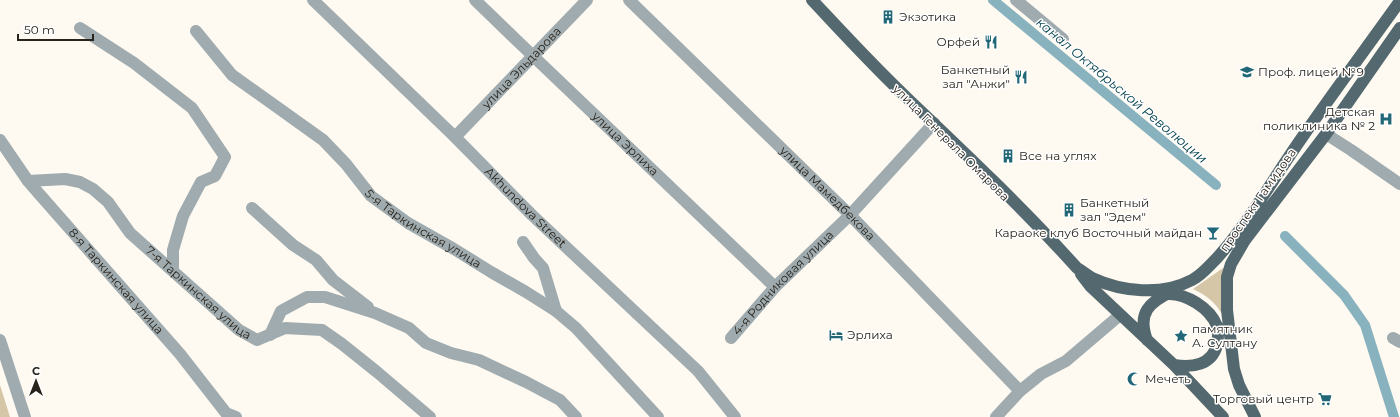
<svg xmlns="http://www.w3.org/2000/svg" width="1400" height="417" font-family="Montserrat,sans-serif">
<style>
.green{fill:#d6c6a8}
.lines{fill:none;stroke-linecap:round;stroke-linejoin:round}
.canal{stroke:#88b2bd;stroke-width:10}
.minor{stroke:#9fabae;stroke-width:12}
.major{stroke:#54696f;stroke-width:12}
.labels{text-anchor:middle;stroke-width:3;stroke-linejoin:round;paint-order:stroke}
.poi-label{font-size:12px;fill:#28231b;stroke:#fff;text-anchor:start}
.street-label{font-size:12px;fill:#28231b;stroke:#fff}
.water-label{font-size:13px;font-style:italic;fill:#00404d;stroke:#fff}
</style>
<rect width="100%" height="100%" fill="#fef9f1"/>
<path class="green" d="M1223,268l-2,33 1,13c-8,-13 -15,-18 -29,-25z
M0,385l10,32h-10z"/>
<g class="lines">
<path class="canal" d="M993,0l223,185
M1285,236l59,59 21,30 29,92"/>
<g class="minor">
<path id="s1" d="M313,0l142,137 77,78 166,156 37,46"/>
<path id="s2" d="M475,0l58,56 242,231"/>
<path id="s3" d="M629,0l221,215 170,176"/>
<path d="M1016,0l47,39"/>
<path d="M80,28l54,35 58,45 33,49 -10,19 -14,6 -18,34 -10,34v20"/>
<path id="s4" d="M196,31l36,44 91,65 23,24 25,32 37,27 46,26 37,23 35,20 30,19 20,17 82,89"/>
<path d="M1326,134l25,16 49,34"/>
<path id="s5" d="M455,137l132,-137"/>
<path id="s6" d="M0,140l28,41 13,15 139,158 46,59 10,4"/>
<path id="s7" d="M28,181l37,-2 15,3 13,7 15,13 22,31 109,97 18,10 28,-12 37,2 20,14 35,28 53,45"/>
<path d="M252,208l41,37 23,15 17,20 35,27"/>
<path d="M523,242l11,16 9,10 13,43"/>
<path d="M270,335l11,-24 26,-14h18l50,16 34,15 17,15 25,10 28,7 47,22 34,18 16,17"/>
<path id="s8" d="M731,338l44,-51 75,-72 84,-92"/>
<path d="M1393,338l7,4"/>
<path d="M0,340l25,77"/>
<path d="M996,417l24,-26 21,-17 25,-13 54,-46"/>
</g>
<path class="major" d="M812,0c31,33 62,67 95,98 58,55 116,110 170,170 5,3 10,7 15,10 30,14 70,18 100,2 10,-5 17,-14 25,-22 32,-36 56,-79 84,-119 32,-46 66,-92 99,-138
M1081,274l10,13 83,78 49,52
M1167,294c19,-1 43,14 50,32 2,6 1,13 0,19 -5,20 -25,23 -43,20
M1147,340c-10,-27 2,-38 26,-49
M1255,417l-16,-32 -5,-16 -7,-59v-33l4,-13 14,-24 81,-106 74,-106"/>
</g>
<defs>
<g id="building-bare" transform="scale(1.08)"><path d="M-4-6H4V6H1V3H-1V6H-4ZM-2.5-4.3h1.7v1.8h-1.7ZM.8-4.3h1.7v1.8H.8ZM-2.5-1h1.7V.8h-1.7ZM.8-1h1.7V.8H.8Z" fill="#216777" stroke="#fff" stroke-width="2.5" paint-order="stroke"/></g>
<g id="restaurant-bare" transform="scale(1.08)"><path d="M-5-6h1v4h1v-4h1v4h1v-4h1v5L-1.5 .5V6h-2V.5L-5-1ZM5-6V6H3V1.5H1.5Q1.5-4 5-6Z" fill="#216777" stroke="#fff" stroke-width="2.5" paint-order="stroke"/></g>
<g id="university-bare" transform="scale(1.08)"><path d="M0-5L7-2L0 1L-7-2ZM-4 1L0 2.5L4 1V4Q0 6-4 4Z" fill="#216777" stroke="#fff" stroke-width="2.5" paint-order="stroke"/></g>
<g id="hospital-bare" transform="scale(1.08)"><path d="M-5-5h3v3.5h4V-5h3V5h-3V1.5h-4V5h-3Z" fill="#216777" stroke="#fff" stroke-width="2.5" paint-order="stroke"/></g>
<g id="bar-bare" transform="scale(1.08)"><path d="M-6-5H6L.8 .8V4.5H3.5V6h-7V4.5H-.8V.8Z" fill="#216777" stroke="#fff" stroke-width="2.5" paint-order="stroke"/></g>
<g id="hotel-bare" transform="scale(1.08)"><path d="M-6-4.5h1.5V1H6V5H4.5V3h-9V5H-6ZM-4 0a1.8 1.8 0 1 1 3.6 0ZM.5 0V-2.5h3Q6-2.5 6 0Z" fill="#216777" stroke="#fff" stroke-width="2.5" paint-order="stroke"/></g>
<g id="sight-bare" transform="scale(1.08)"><path d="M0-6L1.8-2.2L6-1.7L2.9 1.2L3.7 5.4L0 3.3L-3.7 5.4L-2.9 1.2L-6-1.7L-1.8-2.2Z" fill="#216777" stroke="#fff" stroke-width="2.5" paint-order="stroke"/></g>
<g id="mosque-bare" transform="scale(1.08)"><path d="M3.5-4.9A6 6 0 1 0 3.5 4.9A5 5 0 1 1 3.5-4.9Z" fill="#216777" stroke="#fff" stroke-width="2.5" paint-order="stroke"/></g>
<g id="supermarket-bare" transform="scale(1.08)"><path d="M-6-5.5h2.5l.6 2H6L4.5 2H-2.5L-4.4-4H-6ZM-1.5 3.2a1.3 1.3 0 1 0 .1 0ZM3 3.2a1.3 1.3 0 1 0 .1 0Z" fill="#216777" stroke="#fff" stroke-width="2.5" paint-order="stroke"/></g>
</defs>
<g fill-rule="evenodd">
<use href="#building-bare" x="888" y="17"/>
<use href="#restaurant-bare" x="991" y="42"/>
<use href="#university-bare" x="1247" y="72"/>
<use href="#restaurant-bare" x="1021" y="77"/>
<use href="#hospital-bare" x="1386" y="119"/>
<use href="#building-bare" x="1008" y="156"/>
<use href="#building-bare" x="1069" y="210"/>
<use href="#bar-bare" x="1213" y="233"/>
<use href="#hotel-bare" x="836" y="335"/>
<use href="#sight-bare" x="1181" y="336"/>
<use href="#mosque-bare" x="1134" y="379"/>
<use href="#supermarket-bare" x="1325" y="399"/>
</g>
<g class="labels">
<g class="poi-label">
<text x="899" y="21">Экзотика</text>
<text x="980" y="46" text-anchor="end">Орфей</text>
<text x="1010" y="74" text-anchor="end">Банкетный<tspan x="1010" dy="14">зал "Анжи"</tspan></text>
<text x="1258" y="76">Проф. лицей №9</text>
<text x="1375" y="116" text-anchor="end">Детская<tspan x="1375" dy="14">поликлиника № 2</tspan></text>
<text x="1019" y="160">Все на углях</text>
<text x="1080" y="207">Банкетный<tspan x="1080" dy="14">зал "Эдем"</tspan></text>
<text x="1202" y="237" text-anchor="end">Караоке клуб Восточный майдан</text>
<text x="1192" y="333">памятник<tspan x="1192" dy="14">А. Султану</tspan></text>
<text x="847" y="339">Эрлиха</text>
<text x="1145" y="383">Мечеть</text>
<text x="1314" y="403" text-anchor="end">Торговый центр</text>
</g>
<g class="street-label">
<text dy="4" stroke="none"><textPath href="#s5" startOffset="96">улица Эльдарова</textPath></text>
<text transform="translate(951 143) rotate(45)" y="4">улица Генерала Омарова</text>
<text dy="4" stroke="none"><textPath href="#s2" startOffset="208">улица Эрлиха</textPath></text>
<text dy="4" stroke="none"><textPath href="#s3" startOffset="277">улица Мамедбекова</textPath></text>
<text transform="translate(1258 200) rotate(-55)" y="4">проспект Гамидова</text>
<text dy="4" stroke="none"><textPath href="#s1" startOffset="297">Akhundova Street</textPath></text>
<text dy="4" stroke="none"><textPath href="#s4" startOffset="304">5-я Таркинская улица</textPath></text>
<text dy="4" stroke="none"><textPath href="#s6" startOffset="183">8-я Таркинская улица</textPath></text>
<text dy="4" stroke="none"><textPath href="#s8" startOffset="76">4-я Родниковая улица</textPath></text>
<text dy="4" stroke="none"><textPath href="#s7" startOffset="216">7-я Таркинская улица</textPath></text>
</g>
<g class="water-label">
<text transform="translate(1122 90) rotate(40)" y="5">канал Октябрьской Революции</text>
</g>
</g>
<g transform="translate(36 381)" stroke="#ffffff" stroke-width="3" paint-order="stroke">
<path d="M0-3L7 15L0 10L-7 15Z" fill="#28231b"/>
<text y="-6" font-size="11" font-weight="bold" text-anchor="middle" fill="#28231b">С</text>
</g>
<path d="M18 34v6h75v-6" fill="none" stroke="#28231b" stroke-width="2"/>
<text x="24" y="34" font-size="12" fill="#28231b" stroke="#ffffff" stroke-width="3" paint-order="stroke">50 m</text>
</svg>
